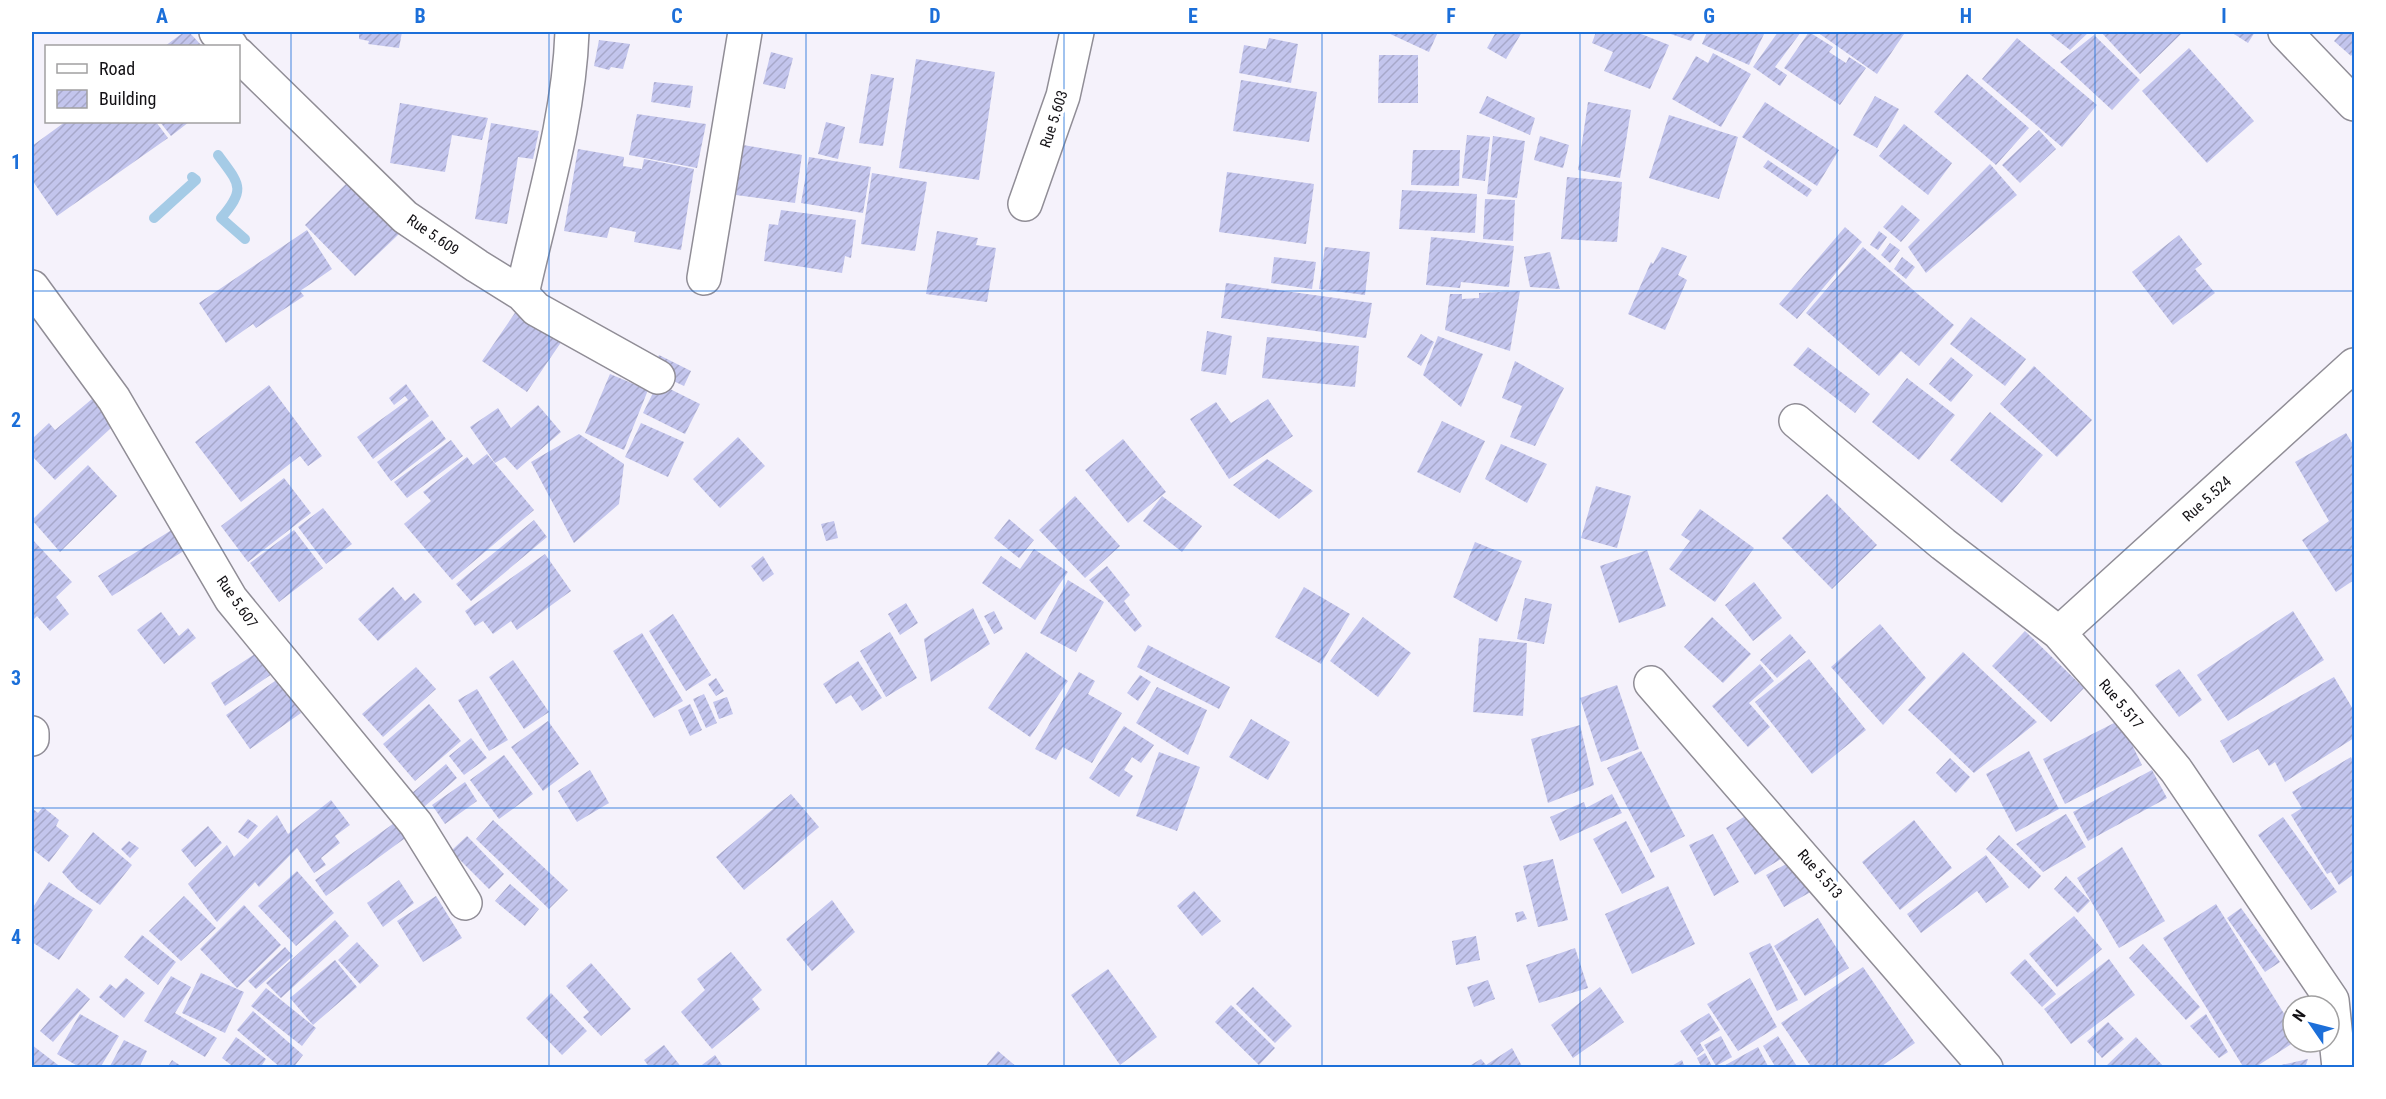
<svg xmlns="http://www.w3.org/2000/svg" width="2386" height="1099" font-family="'Roboto Condensed',sans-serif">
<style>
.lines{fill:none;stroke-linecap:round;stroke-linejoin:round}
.stream{stroke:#a5cbe6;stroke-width:10}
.building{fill:url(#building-hatch)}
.minor-casing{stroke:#908d96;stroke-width:36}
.minor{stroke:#fff;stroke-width:33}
.grid{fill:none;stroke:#1c6fd9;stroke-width:1.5;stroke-opacity:0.55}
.labels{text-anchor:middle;stroke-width:6;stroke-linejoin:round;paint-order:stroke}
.street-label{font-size:15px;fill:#131115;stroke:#fff}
.neatline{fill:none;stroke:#1c6fd9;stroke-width:2}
.grid-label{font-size:20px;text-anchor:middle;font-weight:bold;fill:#1c6fd9}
</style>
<defs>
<pattern id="building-hatch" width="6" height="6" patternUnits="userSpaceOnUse" patternTransform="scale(1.5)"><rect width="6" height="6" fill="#c3c5ed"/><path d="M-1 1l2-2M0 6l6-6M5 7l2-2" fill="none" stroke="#a7a8ca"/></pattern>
</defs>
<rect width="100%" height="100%" fill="#f5f2fb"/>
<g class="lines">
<path class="stream" d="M218,155c21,29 29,33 3,63l24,21
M154,218l42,-38 -4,-3"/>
</g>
<path class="building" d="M184,32h5l13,14h-37z
M348,32h54l-3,16 -31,-4 1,-3 -10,-2v-5z
M1386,32h52l-9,20z
M1496,32h26l-16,27 -19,-11z
M1596,32h40l33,13 -19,44 -46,-18 9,-19 -21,-9z
M1665,32h31l-5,9z
M1707,32h58l-16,33 -47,-21z
M1778,32h23l-26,35 12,8 -7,11 -27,-19z
M1809,32l24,15 -4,5 17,11 3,-6 17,11 -26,37 -56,-37z
M1817,32h84l3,2 -27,40z
M2047,32h42l-19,18z
M2101,32h82l-43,42z
M2235,32h20l-7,11 -14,-9z
M2342,32h12v20l-3,4 -17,-15z
M2094,35l46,45 -28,30 -52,-48z
M1269,38l29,6 -7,39 -52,-10 5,-28 22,4z
M2017,38l80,67 -35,42 -80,-68z
M599,40l31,4 -7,25 -12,-2 -2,3 -15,-4z
M2189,48l65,73 -47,42 -65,-72z
M771,52l22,6 -8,31 -22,-5z
M1713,53l38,21 -30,53 -49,-28 24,-43 12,7z
M1379,55h39v48h-40z
M916,59l79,13 -16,108 -80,-12z
M871,74l23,4 -11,68 -24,-3z
M1967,74l62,54 -33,37 -62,-53z
M1241,80l76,12 -8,50 -76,-11z
M654,82l39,4 -3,22 -39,-6z
M1487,96l48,22 -5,17 -51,-22z
M1875,96l24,13 -22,39 -24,-13z
M1588,102l43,8 -11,68 -42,-8z
M1765,102l74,48 -22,36 -75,-49z
M400,103l88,15 -6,22 -30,-5 -7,37 -55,-9z
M637,114l69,10 -9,44 -68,-13z
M1669,115l69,22 -19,62 -70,-21z
M65,122h91l12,16 -111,78 -25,-36v-34z
M160,122h29l-18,14z
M826,122l19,5 -7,32 -20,-5z
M491,123l48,8 -6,28 -15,-2 -11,67 -32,-5z
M1904,124l48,39 -24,32 -49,-39z
M2039,130l17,19 -36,34 -18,-18z
M1467,135l23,2 -5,44 -23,-3z
M1493,136l32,5 -8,57 -30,-4z
M1540,136l29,9 -6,23 -29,-8z
M743,145l59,10 -7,48 -59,-8z
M578,149l46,8 -1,9 19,3 2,-10 50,10 -13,81 -47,-8 2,-10 -26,-5 -3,11 -43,-7z
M1413,150h47l-1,36 -48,-1z
M809,157l62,10 -8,46 -62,-10z
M1768,160l44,30 -5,7 -44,-30z
M1990,164l27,31 -91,78 -18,-26z
M1227,172l87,12 -8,60 -87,-12z
M872,173l55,9 -12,69 -54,-7z
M1567,177l55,5 -5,60 -56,-3z
M348,182l51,52 -44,42 -50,-51z
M1402,190l75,4 -2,39 -76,-4z
M1485,199l30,1 -2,41 -30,-2z
M1902,205l18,15 -19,22 -18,-15z
M781,210l75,10 -5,38 -6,-2 -3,17 -78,-12 5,-37 9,1z
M1845,227l17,15 -65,77 -18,-15z
M307,230l25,39 -32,22 4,5 -48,32 -3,-4 -27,19 -27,-40z
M937,231l41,7 -2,7 20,3 -9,54 -61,-8z
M1879,231l8,6 -9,13 -8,-5z
M2179,235l23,29 -7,5 20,24 -42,32 -41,-53z
M1431,237l83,9 -5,41 -48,-5 -1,6 -34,-3z
M1890,243l10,7 -10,13 -9,-8z
M1325,247l45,5 -5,43 -46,-6z
M1662,247l25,9 -9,19 9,5 -22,50 -37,-16 23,-52 2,2z
M1863,247l91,78 -35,41 -18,-15 -22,25 -73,-63z
M1550,252l10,37 -30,-2 -6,-30z
M1274,257l42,5 -4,27 -41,-6z
M1902,257l13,10 -9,12 -12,-10z
M1226,283l146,20 -6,35 -145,-20z
M1520,291l-10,60 -65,-21 5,-36h12v5l17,-1v-5z
M519,307l45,31 -37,54 -45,-31z
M1971,317l55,42 -21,27 -55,-42z
M1207,331l25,5 -6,39 -25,-4z
M1421,334l13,8 -13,24 -14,-9z
M1438,336l45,18 -22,53 -38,-32z
M1267,337l92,9 -4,41 -93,-9z
M1808,347l62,47 -15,19 -62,-48z
M659,355l32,16 -7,15 -32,-15z
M1951,357l22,18 -22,27 -22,-18z
M1515,361l49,27 -29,58 -25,-9 12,-31 -20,-8z
M2034,366l58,54 -35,37 -57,-53z
M610,374l38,16 -24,60 -39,-17z
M1907,378l48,37 -36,45 -47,-38z
M658,383l42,21 -15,30 -42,-21z
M406,384l23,32 -56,43 -16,-22 51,-37 -3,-4 -11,9 -5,-7z
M269,385l53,71 -14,10 -8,-10 -59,46 -46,-60z
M92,399l20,28 -57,53 -23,-24v-17l17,-16 6,7z
M1268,399l25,37 -64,43 -39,-60 26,-17 15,21z
M538,405l23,27 -44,38 -12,-13 -10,6 -25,-36 28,-19 13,20z
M1990,412l53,43 -41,48 -52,-43z
M432,420l14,19 -55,42 -14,-19z
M1442,421l43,20 -25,52 -43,-21z
M641,423l43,19 -16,35 -43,-20z
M2346,433l8,13v134l-18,12 -34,-52 27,-19 -34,-59z
M579,434l45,30 -5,40 -45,39 -43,-81z
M738,437l27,29 -45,42 -27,-29z
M1123,439l43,53 -38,31 -43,-53z
M451,440l12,16 -56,42 -13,-16z
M1501,444l46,20 -20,39 -42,-24z
M487,454l47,56 -82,70 -48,-56 27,-23 -8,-9 44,-35 6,8z
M1267,459l46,32 -34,28 -46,-34z
M88,465l29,31 -57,56 -28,-32z
M284,478l27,35 -63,49 -27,-36z
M1596,486l35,10 -14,52 -36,-10z
M1827,494l50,51 -45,44 -50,-51z
M1075,496l45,50 -35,32 -46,-48z
M1162,496l40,30 -20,26 -39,-31z
M323,508l29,36 -26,20 -28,-37z
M1700,509l54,39 -39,54 -46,-33 21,-28 -9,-6z
M1009,519l25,21 -15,18 -25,-20z
M534,520l13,17 -76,64 -15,-17z
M834,521l4,17 -12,3 -5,-17z
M178,526l12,21 -78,49 -14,-20z
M294,530l29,38 -44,34 -29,-39z
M32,539l40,43 -16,15 13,17 -19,17 -13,-15 -5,5z
M1475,542l47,19 -25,61 -44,-25z
M1034,549l34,23 -33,48 -53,-37 19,-27 19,13z
M1647,550l19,56 -47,17 -19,-57z
M545,554l26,37 -54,39 -6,-9 -18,13 -10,-13 -8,5 -10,-15z
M763,556l11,18 -11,8 -12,-16z
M1107,566l23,29 -6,6 18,25 -7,6 -46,-52z
M1068,580l36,22 -28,50 -36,-19z
M1754,582l28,36 -29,23 -28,-36z
M393,587l12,14 9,-8 8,9 -44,39 -20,-22z
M1304,587l46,27 -29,50 -46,-27z
M1525,598l27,6 -8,40 -27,-5z
M906,603l12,20 -18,12 -12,-21z
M973,608l17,36 -59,38 -7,-43z
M994,611l9,18 -9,5 -10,-18z
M2293,611l31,49 -96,61 -31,-46z
M161,612l18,24 9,-8 8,10 -32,26 -27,-34z
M673,614l38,61 -25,16 -37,-60z
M1363,617l48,36 -33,44 -48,-36z
M1712,617l39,37 -28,29 -39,-36z
M1880,624l46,54 -43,47 -52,-58z
M2025,631l59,57 -33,34 -59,-56z
M890,632l27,46 -31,19 -26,-46z
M642,633l41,68 -29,17 -41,-67z
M1790,634l16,18 -29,26 -17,-18z
M1479,638l48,5 -4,73 -50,-4z
M1148,645l82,42 -11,22 -82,-42z
M258,652l14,22 -47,32 -14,-23z
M1026,652l42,29 -38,56 -42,-29z
M1963,652l74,70 -63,51 -66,-63z
M1809,659l57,71 -54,44 -57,-72z
M513,660l36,52 -25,17 -35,-52z
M858,661l24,37 -20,13 -11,-16 -15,9 -13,-20z
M1760,664l14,17 -25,22 21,24 -22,20 -36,-41z
M416,667l20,22 -53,48 -21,-23z
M2179,669l23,31 -23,17 -24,-32z
M1079,672l16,9 -7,13 34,19 -30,50 -29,-16 -7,13 -21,-11z
M1140,675l11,7 -13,19 -11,-8z
M2334,677l20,34v27l-69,44 -10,-20 -6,4 -11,-17 -25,14 -13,-22z
M716,678l8,13 -8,5 -8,-12z
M278,679l23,34 -51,36 -24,-34z
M1617,685l22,64 -38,13 -21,-64z
M1157,687l50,23 -19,45 -52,-32z
M477,689l31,51 -19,11 -31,-51z
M704,694l13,29 -11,5 -13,-29z
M727,697l6,17 -14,5 -6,-17z
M429,704l32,37 -46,40 -32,-37z
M690,704l12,26 -12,6 -12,-26z
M1251,719l39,23 -22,38 -39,-23z
M2120,720l22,45 -77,39 -22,-45z
M548,721l31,43 -36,27 -32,-44z
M1580,725l14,60 -46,18 -17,-64z
M1124,726l30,19 -13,18 -9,-6 -8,13 9,6 -14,21 -30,-19z
M471,738l16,20 -23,17 -15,-19z
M1641,751l44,85 -34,17 -44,-85z
M2029,751l30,58 -43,23 -30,-58z
M1159,752l41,15 -23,64 -41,-15z
M504,755l29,39 -34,25 -29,-39z
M2351,757l3,6v111l-15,11 -8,-13 -4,2 -36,-59 11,-7 -10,-16z
M1950,758l20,19 -14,16 -20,-20z
M446,764l11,14 -33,29 -12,-14z
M590,770l19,33 -32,19 -19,-31z
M2152,770l15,28 -79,43 -15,-29z
M465,782l12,19 -32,23 -13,-19z
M791,794l28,33 -75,63 -28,-33z
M1612,794l10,19 -62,28 -10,-24 34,-15 2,6z
M331,800l19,25 -15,11 5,7 -19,15 5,7 -12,8 -17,-25 -38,39 -4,-5 -38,40 -29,-38 39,-39 7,12 43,-42 11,19z
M43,807l16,13 -3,6 13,10 -20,26 -17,-13v-41l6,5z
M1755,810l29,47 -29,18 -29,-47z
M2066,814l20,33 -43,25 -27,-28z
M2283,817l54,75 -26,18 -53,-75z
M248,819l10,7 -10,13 -10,-7z
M493,820l75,70 -19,19 -73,-70z
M1914,820l38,48 -52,42 -38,-48z
M397,821l11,15 -82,60 -11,-16z
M1626,821l29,56 -33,17 -29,-55z
M208,826l14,17 -27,24 -14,-17z
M93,832l39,33 -32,40 -23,-16 -15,-17z
M1713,834l26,48 -25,14 -25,-51z
M1999,835l42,41 -12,13 -43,-40z
M467,836l37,38 -15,15 -38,-38z
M129,841l10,7 -9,10 -9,-9z
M2122,847l43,74 -46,27 -42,-70z
M1986,855l23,32 -23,16 -9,-12 -56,42 -14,-19z
M1799,857l17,32 -32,18 -18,-32z
M1553,859l15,61 -30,7 -15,-61z
M297,871l37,42 -38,33 -38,-40z
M2066,876l24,25 -12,12 -24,-24z
M399,880l15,23 -31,24 -16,-24z
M49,882l44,28 -34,50 -27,-18v-33z
M510,884l29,25 -14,17 -30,-25z
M1668,886l27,58 -63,30 -27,-60z
M1194,891l27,30 -19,15 -25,-30z
M184,896l32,32 -35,33 -32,-30z
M436,896l26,42 -39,24 -26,-41z
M832,900l23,32 -43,39 -26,-32z
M2216,904l77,124v15l-39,25h-10l-81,-130z
M244,905l37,40 -44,43 -37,-39z
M2241,908l39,54 -15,10 -38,-54z
M1523,911l4,8 -10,3 -2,-9z
M2074,916l28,33 -45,38 -28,-33z
M1818,918l31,50 -44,28 -31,-50z
M335,920l14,16 -68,62 -15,-15z
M142,935l34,27 -18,23 -34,-28z
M1476,936l4,24 -24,5 -4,-24z
M357,942l22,24 -19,18 -22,-24z
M1770,943l28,57 -21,11 -28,-58z
M2143,944l57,63 -14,13 -57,-62z
M285,947l8,9 -37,33 -8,-8z
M1575,948l13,40 -49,15 -13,-38z
M731,952l31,38 -10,9 8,10 -48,40 -31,-37 24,-22 -8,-11z
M2025,959l31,35 -14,13 -32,-34z
M2109,959l26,36 -64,49 -27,-35z
M335,960l22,27 -44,38 -23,-27z
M591,963l40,46 -30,27 -18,-19 6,-5 -23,-26z
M1863,967l52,76 -36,25h-67l-31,-45z
M1108,969l49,68 -37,28 -49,-70z
M201,973l43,19 -19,41 -43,-20z
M171,976l20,11 -16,26 42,25 -12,19 -61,-36z
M126,978l19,15 -21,25 -25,-21 11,-13 6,5z
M1750,978l27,49 -39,24 -31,-47z
M1488,980l7,19 -21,8 -7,-20z
M1253,987l39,39 -17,17 -39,-39z
M1600,987l24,35 -51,36 -22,-33z
M77,988l13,11 -37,43 -13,-11z
M266,988l50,40 -14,18 -51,-40z
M551,993l36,38 -25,24 -36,-37z
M1231,1005l44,43 -16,17 -44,-43z
M253,1011l50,44 -10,13h-12l-44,-38z
M1709,1013l11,17 -20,13 4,7 -7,6 -17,-25z
M80,1014l39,22 -19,32h-19l-24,-14z
M2206,1014l22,38 -9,6 -29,-32z
M2108,1022l16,17 -22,19 -15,-17z
M1721,1036l11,21 -16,9 -12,-21z
M1778,1036l20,32h-22l-13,-22z
M236,1037l30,22 -6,9h-25l-13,-10z
M2136,1037l29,31h-61z
M124,1040l23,11 -8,17h-30z
M32,1045l30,23h-30z
M664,1045l18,23h-32l-6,-8z
M1758,1047l11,21h-49z
M1512,1048l11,20h-57l15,-9 5,6z
M998,1051l20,17h-34z
M1705,1053l8,15h-11l-5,-10z
M715,1055l9,13h-26z
M2308,1059l-3,9h-30l6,-3z
M172,1060l12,8h-17z
M1682,1060l3,8h-17z"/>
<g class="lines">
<g class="minor-casing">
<path id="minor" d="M216,32l15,14
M2285,32l69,72
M238,54l167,163 72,49 45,28 14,15 122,68
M1025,204l38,-108 14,-64
M704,278l41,-246
M32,287l82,112 117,200 185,225 49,79
M522,294c19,-86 47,-174 50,-262
M1796,421l147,123 116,89 60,68 57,69 156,230 7,68
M2059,633l295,-268
M1651,683l335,385
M32,733v6"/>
</g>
<use href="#minor" class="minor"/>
</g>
<path class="grid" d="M291,32v1036M549,32v1036M806,32v1036M1064,32v1036M1322,32v1036M1580,32v1036M1837,32v1036M2095,32v1036M32,291h2322M32,550h2322M32,808h2322"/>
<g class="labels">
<g class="street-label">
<text transform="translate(1054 119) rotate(-72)" y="5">Rue 5.603</text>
<text transform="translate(433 235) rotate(35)" y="5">Rue 5.609</text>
<text transform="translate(2207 499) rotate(-42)" y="5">Rue 5.524</text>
<text transform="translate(237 602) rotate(55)" y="5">Rue 5.607</text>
<text transform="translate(2121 704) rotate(50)" y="5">Rue 5.517</text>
<text transform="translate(1820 874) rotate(49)" y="5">Rue 5.513</text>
</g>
</g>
<rect width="2386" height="1099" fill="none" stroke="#ffffff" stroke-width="66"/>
<rect x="45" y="45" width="195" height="78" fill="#ffffff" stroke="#a1a0a1" stroke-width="1.5"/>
<rect x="57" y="64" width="30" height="9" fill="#ffffff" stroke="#a1a0a1" stroke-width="1.5"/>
<text x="99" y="75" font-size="18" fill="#131115">Road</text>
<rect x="57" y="90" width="30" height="18" fill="url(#building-hatch)" stroke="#a1a0a1" stroke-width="1.5"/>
<text x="99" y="105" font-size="18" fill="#131115">Building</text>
<g transform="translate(2311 1024) rotate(305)"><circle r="28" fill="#ffffff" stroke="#a1a0a1" stroke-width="1.5"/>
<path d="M0-4.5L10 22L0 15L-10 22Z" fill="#1c6fd9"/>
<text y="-9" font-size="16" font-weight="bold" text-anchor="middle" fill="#131115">N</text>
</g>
<rect x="33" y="33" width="2320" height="1033" class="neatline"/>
<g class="grid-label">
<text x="162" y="23">A</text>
<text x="420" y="23">B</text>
<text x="677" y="23">C</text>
<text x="935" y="23">D</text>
<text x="1193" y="23">E</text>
<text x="1451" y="23">F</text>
<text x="1709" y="23">G</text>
<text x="1966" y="23">H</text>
<text x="2224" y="23">I</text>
<text x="16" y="169">1</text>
<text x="16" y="427">2</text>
<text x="16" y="685">3</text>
<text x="16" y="944">4</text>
</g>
</svg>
